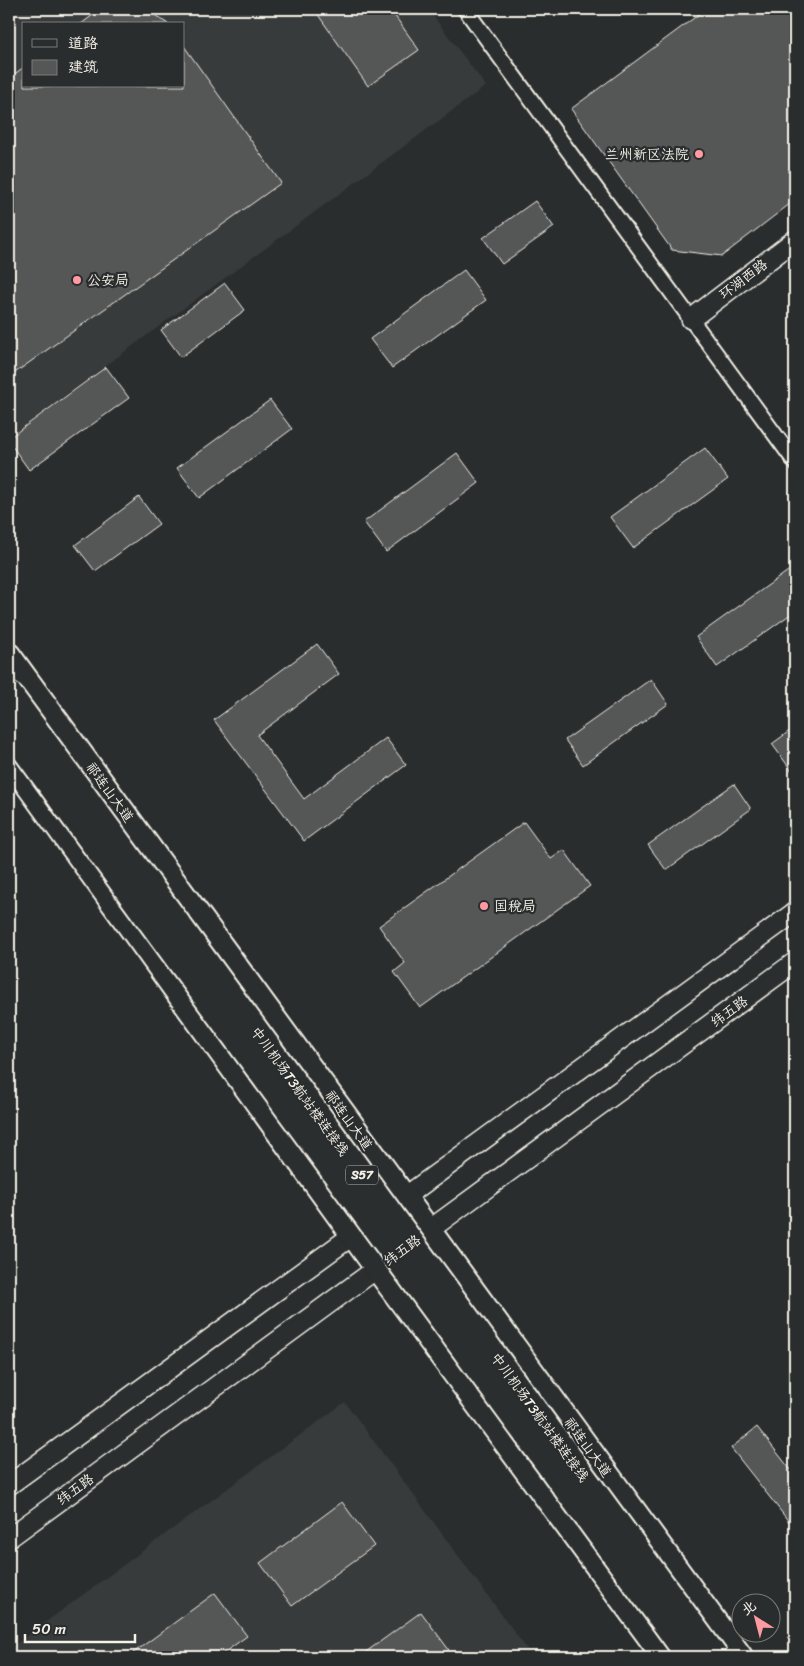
<svg xmlns="http://www.w3.org/2000/svg" width="804" height="1666" font-family="Sriracha,'LXGW WenKai TC',sans-serif">
<style>
.built{fill:#373a3a;fill-rule:evenodd}
.building{fill:#555756;stroke:#f4f1e8}
.lines{fill:none;stroke-linecap:round;stroke-linejoin:round}
.street-casing{stroke:#f4f1e8;stroke-width:18}
.secondary-casing{stroke:#f4f1e8;stroke-width:22}
.primary-casing{stroke:#f4f1e8;stroke-width:25}
.street{stroke:#2a2d2e;stroke-width:14}
.secondary{stroke:#2a2d2e;stroke-width:19}
.primary{stroke:#2a2d2e;stroke-width:21}
.highway-bridge-casing{stroke:#f4f1e8;stroke-width:28;stroke-linecap:butt}
.highway-bridge{stroke:#2a2d2e;stroke-width:24}
.poi-dot{fill:#ff9aa2;stroke:#2a2d2e;stroke-width:2}
.labels{text-anchor:middle;stroke-width:4.5;stroke-linejoin:round;paint-order:stroke}
.shield{fill:#2a2d2e;stroke:#b7b6b0;stroke-width:1}
.shield-label{font-size:12px;font-weight:bold;fill:#f4f1e8}
.poi-label{font-size:14px;fill:#f4f1e8;stroke:#2a2d2e;text-anchor:start}
.street-label{font-size:14px;fill:#f4f1e8;stroke:#2a2d2e}
</style>
<rect width="100%" height="100%" fill="#2a2d2e"/>
<filter id="ink" filterUnits="userSpaceOnUse"><feTurbulence type="fractalNoise" baseFrequency=".02" numOctaves="2"/><feDisplacementMap in="SourceGraphic" scale="10" xChannelSelector="R" yChannelSelector="G"/><feConvolveMatrix kernelMatrix="1 2 1 2 8 2 1 2 1" color-interpolation-filters="sRGB"/></filter>
<g filter="url(#ink)">
<path class="built" d="M9,9h419l58,77 -477,351zM24,24h160v62h-160z
M345,1402l188,255h-524v-8z"/>
<path class="building" d="M101,9h45l22,15h-87z
M314,9h76l29,41 -51,36z
M706,9h89v191l-73,56 -50,-6 -101,-141z
M184,46l97,137 -272,194v-299l15,-11v19h160z
M535,201l19,26 -52,37 -19,-26z
M464,270l22,30 -94,68 -22,-29z
M225,283l20,27 -64,47 -20,-27z
M106,367l23,31 -100,72 -20,-28v-4z
M270,400l22,29 -93,69 -22,-30z
M705,448l23,31 -95,69 -23,-31z
M457,453l22,30 -93,69 -22,-30z
M139,497l20,27 -64,47 -20,-26z
M795,566v45l-78,56 -21,-30z
M317,644l22,30 -82,61 47,64 82,-61 20,27 -102,76 -90,-121z
M651,679l17,25 -85,61 -18,-25z
M795,727v46l-1,1 -22,-30z
M734,784l17,25 -85,61 -18,-25z
M524,822l27,37 13,-9 26,36 -170,122 -26,-36 11,-9 -26,-37z
M757,1427l33,42 5,1v54l-5,-1 -59,-75z
M342,1502l32,44 -82,60 -32,-43z
M215,1593l32,43 -29,21h-82l-3,-4z
M421,1612l28,38 -11,7h-79z"/>
<g class="lines">
<g class="street-casing">
<path id="street" d="M465,9l330,453"/>
</g>
<g class="secondary-casing">
<path id="secondary" d="M691,319l104,-79
M394,1205l401,-293
M417,1239l378,-277
M9,1485l355,-258
M9,1538l378,-277"/>
</g>
<g class="primary-casing">
<path id="primary" d="M9,654l733,1003
M9,761l367,508 287,388"/>
</g>
<use href="#street" class="street"/>
<use href="#secondary" class="secondary"/>
<use href="#primary" class="primary"/>
<g class="highway-bridge-casing">
<path id="highway-bridge" d="M9,693l707,964
M9,729l680,928"/>
</g>
<use href="#highway-bridge" class="highway-bridge"/>
</g>
</g>
<g class="poi-dot">
<circle cx="699" cy="154" r="5"/>
<circle cx="77" cy="280" r="5"/>
<circle cx="484" cy="906" r="5"/>
</g>
<g class="labels">
<rect class="shield" x="346" y="1165.5" width="32" height="19" rx="4"/>
<g class="shield-label">
<text x="362" y="1179">S57</text>
</g>
<g class="poi-label">
<text x="689" y="159" text-anchor="end">兰州新区法院</text>
<text x="87" y="285">公安局</text>
<text x="494" y="911">国税局</text>
</g>
<g class="street-label">
<text transform="translate(743 279) rotate(-37)" y="5">环湖西路</text>
<text transform="translate(110 792) rotate(54)" y="5">祁连山大道</text>
<text transform="translate(729 1011) rotate(-36)" y="5">纬五路</text>
<text transform="translate(300 1091) rotate(54)" y="5">中川机场T3航站楼连接线</text>
<text transform="translate(349 1120) rotate(54)" y="5">祁连山大道</text>
<text transform="translate(402 1250) rotate(-36)" y="5">纬五路</text>
<text transform="translate(540 1417) rotate(54)" y="5">中川机场T3航站楼连接线</text>
<text transform="translate(588 1447) rotate(54)" y="5">祁连山大道</text>
<text transform="translate(75 1489) rotate(-36)" y="5">纬五路</text>
</g>
</g>
<rect width="804" height="1666" fill="none" stroke="#2a2d2e" stroke-width="30"/>
<rect x="15" y="15" width="774" height="1636" fill="none" stroke="#f4f1e8" stroke-width="2" filter="url(#ink)"/>
<rect x="22" y="22" width="162" height="65" fill="#2a2d2e" stroke="#7b7b78"/>
<rect x="32" y="39" width="25" height="8" fill="#2a2d2e" stroke="#7b7b78"/>
<text x="68" y="48" font-size="15" fill="#f4f1e8">道路</text>
<rect x="32" y="60" width="25" height="15" fill="#555756" stroke="#7b7b78"/>
<text x="68" y="72" font-size="15" fill="#f4f1e8">建筑</text>
<g transform="translate(756 1618) rotate(324)"><circle r="24" fill="#2a2d2e" stroke="#7b7b78"/>
<path d="M0-4L9 19L0 12L-9 19Z" fill="#ff9aa2"/>
<text y="-8" font-size="14" font-weight="bold" text-anchor="middle" fill="#f4f1e8">北</text>
</g>
<path d="M25 1634v8h110v-8" fill="none" stroke="#f4f1e8" stroke-width="2.5"/>
<text x="32" y="1634" font-size="15" fill="#f4f1e8" stroke="#2a2d2e" stroke-width="4" paint-order="stroke">50 m</text>
</svg>
